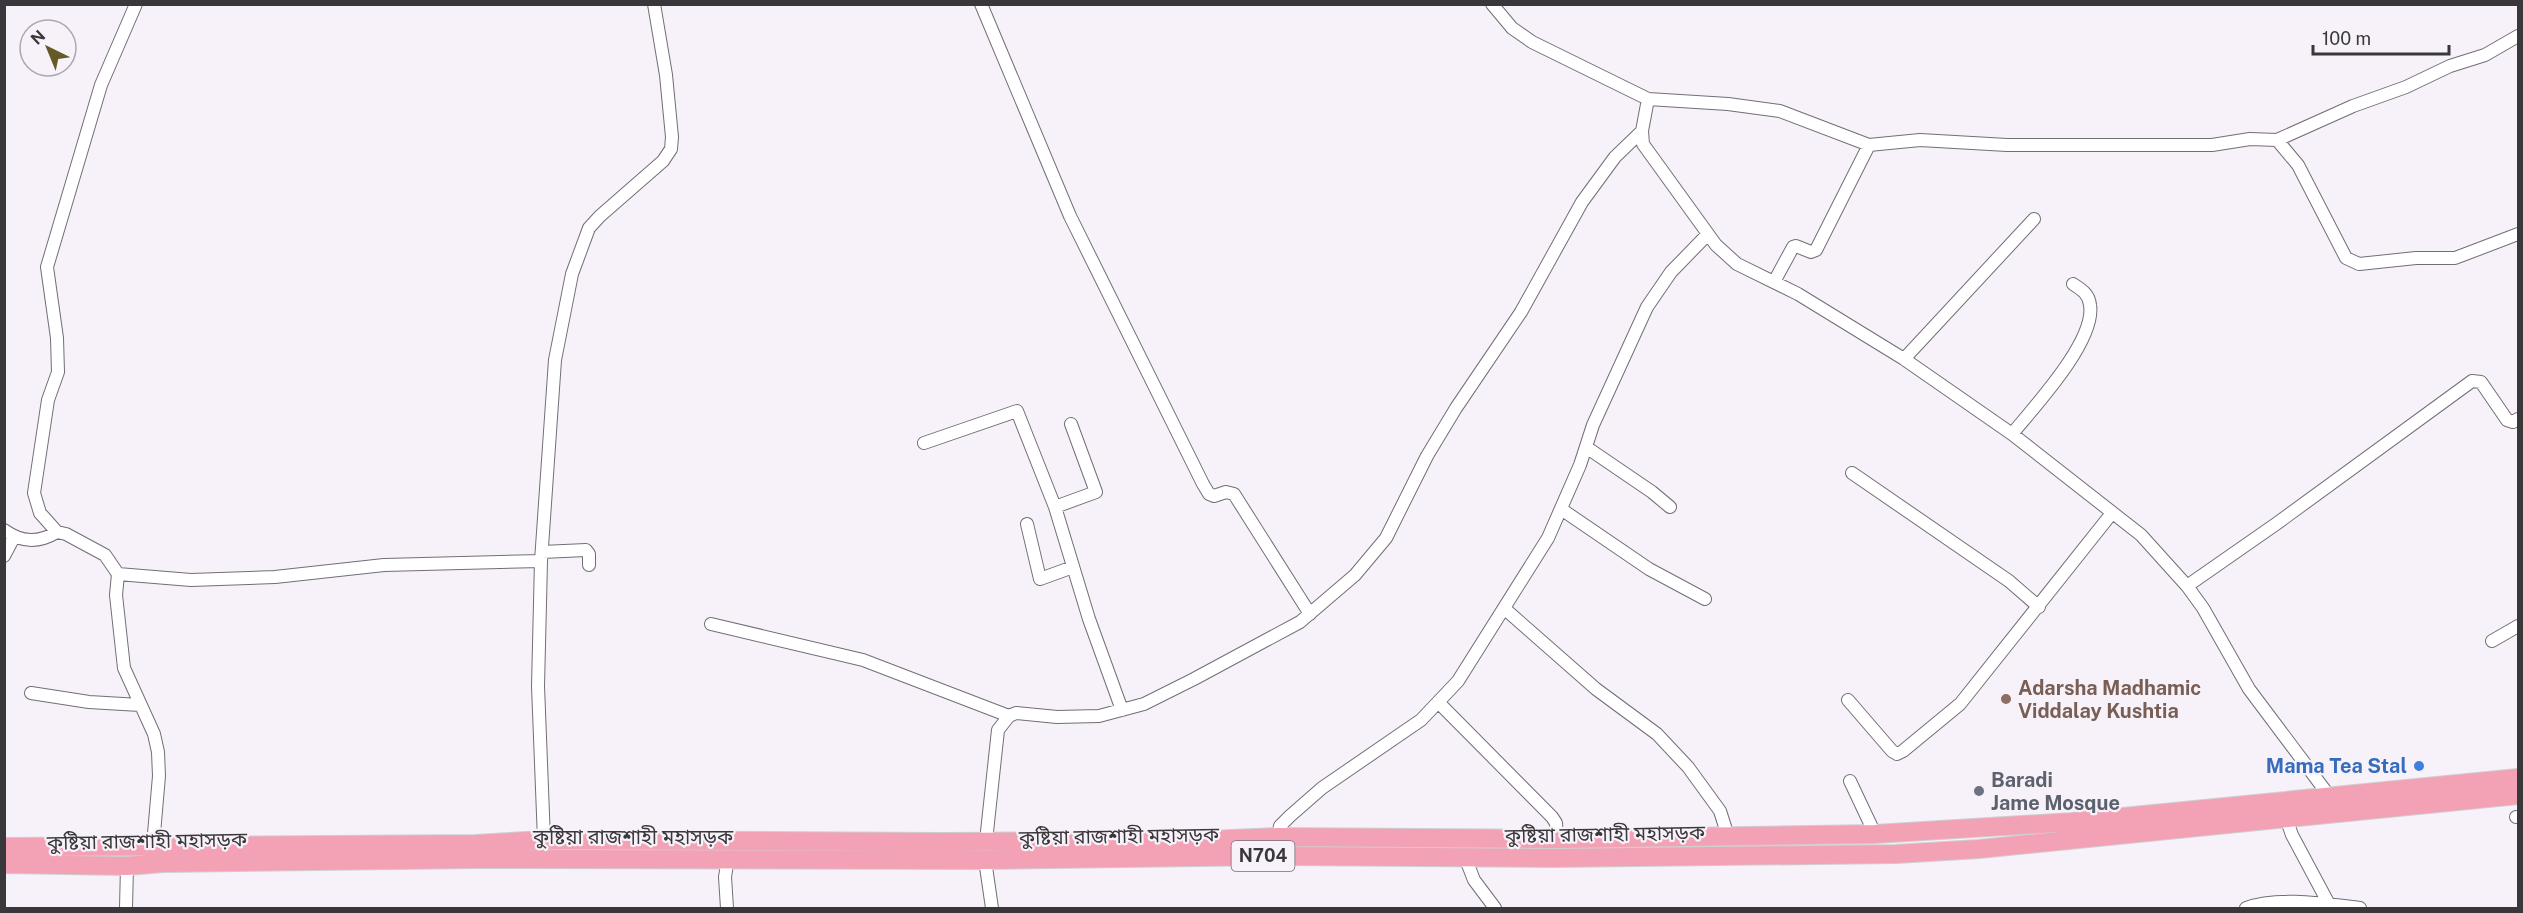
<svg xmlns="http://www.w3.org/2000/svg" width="2523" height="913" font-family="'Public Sans','Noto Sans Bengali',sans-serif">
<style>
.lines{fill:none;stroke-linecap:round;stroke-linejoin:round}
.minor-casing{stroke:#736e75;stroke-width:14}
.highway-casing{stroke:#cfcfd0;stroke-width:20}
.minor{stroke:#fff;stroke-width:12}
.highway{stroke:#f3a1b5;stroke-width:18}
.education-dot{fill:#8d6e63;stroke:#f7f2f9;stroke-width:2}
.shop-dot{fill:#3f7fe0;stroke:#f7f2f9;stroke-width:2}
.worship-dot{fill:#6b7280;stroke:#f7f2f9;stroke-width:2}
.labels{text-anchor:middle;stroke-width:4.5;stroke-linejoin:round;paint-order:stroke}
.shield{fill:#f7f2f9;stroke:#726f73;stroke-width:1.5}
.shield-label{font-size:18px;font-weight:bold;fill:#39373a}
.education-label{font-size:20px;font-weight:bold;fill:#785e54;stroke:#f7f2f9;text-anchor:start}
.shop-label{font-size:20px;font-weight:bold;fill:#366cbe;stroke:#f7f2f9;text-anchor:end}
.worship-label{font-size:20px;font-weight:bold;fill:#5b616d;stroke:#f7f2f9;text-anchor:start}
.street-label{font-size:20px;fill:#39373a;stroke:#f7f2f9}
</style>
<rect width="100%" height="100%" fill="#f7f2f9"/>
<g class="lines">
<g class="minor-casing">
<path id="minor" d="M981,4l89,212 133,268 6,10 5,2 12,-4 8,2 76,120
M1492,4l20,24 20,14 116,57 -6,32 1,13 73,101 21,19 61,30 106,65 108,75 129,101 46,51 16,22 46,81 81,108
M1648,99l80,5 52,7 89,34 51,-5 87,5h205l38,-6 27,1 76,-34 53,-19 44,-21 35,-11 33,-19
M2277,140l21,25 48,93 13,6 57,-6h39l63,-24
M1774,282l19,-35 3,-1 15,6 5,-2 53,-105
M1904,359l130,-140
M2012,434c22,-27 84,-93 78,-129 -1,-11 -8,-15 -17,-21
M924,443l93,-32 38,96 34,112 33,91
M1586,447l66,45 18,15
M1852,473l157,108 30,26
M1055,507l41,-15 -25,-68
M1561,509l88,60 56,30
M1027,524l13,55 33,-12
M4,530c18,13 35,13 53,2l9,2 39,21 13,19 -2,21 8,73 30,66 4,18 1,24 -6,69
M57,532l-17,-19 -6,-20 14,-93 10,-28 -1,-34 -10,-71 54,-182 35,-81
M542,552l44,-2 3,4v11
M4,556l10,-19
M118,574l73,6 84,-3 109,-12 157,-4
M2187,586l89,-62 196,-143 9,1 26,38 6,2 5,-3
M1505,609l91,80 61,45 31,33 32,44 8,25
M711,624l152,36 146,56
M2492,641l26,-15
M31,693l58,9 51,3
M1848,700l44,51 5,3 6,-3 57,-47 152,-191
M1439,703l113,114 4,6 1,16
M1850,781l25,53
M2516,817h2
M2286,818l6,17 39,73
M1278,837l2,-11 10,-10 32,-28 99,-68 37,-39 90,-143 32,-73 13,-40 54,-118 24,-35 37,-38
M544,840l-6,-154 3,-125 14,-201 17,-86 17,-46 11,-12 63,-55 8,-12 1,-12 -6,-62 -12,-71
M986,841l12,-111 11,-14 7,-3 41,4 42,-1 45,-12 50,-25 106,-57 55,-47 31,-37 41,-82 29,-48 65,-96 61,-110 33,-45 27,-26
M1465,857l9,23 21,28
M985,860l7,48
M126,908l1,-42
M727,908l-2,-31 3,-19
M2246,908c32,-12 80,-4 114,0"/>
</g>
<g class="highway-casing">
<path id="highway" d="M4,847l472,-3 68,-4 398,2 266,-2 70,-3 279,2 318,-5 197,-12 446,-44
M4,864l123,2 36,-3 314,-4 508,1 296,-4 273,2 342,-4 83,-5 539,-54"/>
</g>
<use href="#minor" class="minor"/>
<use href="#highway" class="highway"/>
</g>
<circle class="education-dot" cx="2006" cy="699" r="6"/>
<circle class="shop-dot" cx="2419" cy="766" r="6"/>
<circle class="worship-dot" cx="1979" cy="791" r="6"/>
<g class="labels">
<rect class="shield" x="1231.5" y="841" width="63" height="30" rx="4.5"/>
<g class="shield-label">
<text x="1263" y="862">N704</text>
</g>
<g class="education-label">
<text x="2018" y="695">Adarsha Madhamic<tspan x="2018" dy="23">Viddalay Kushtia</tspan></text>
</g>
<g class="shop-label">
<text x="2407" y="773">Mama Tea Stal</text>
</g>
<g class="worship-label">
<text x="1991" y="787">Baradi<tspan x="1991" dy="23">Jame Mosque</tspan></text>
</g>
<g class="street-label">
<text transform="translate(1605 834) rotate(-1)" y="7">কুষ্টিয়া রাজশাহী মহাসড়ক</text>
<text transform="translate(1119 836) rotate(-1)" y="7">কুষ্টিয়া রাজশাহী মহাসড়ক</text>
<text x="633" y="844">কুষ্টিয়া রাজশাহী মহাসড়ক</text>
<text transform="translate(147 841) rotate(-1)" y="7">কুষ্টিয়া রাজশাহী মহাসড়ক</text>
</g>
</g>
<rect width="2523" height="913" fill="none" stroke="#39373a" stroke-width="12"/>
<g transform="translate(48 48) rotate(317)"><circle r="28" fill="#f7f2f9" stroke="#aba7ad" stroke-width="1.5"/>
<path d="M0-4.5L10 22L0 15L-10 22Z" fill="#645a27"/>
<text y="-9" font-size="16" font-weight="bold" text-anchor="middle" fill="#39373a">N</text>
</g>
<path d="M2313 45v9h136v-9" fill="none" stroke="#39373a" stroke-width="3"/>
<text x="2322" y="45" font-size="18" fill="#39373a" stroke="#f7f2f9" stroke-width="4.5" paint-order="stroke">100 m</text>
</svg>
